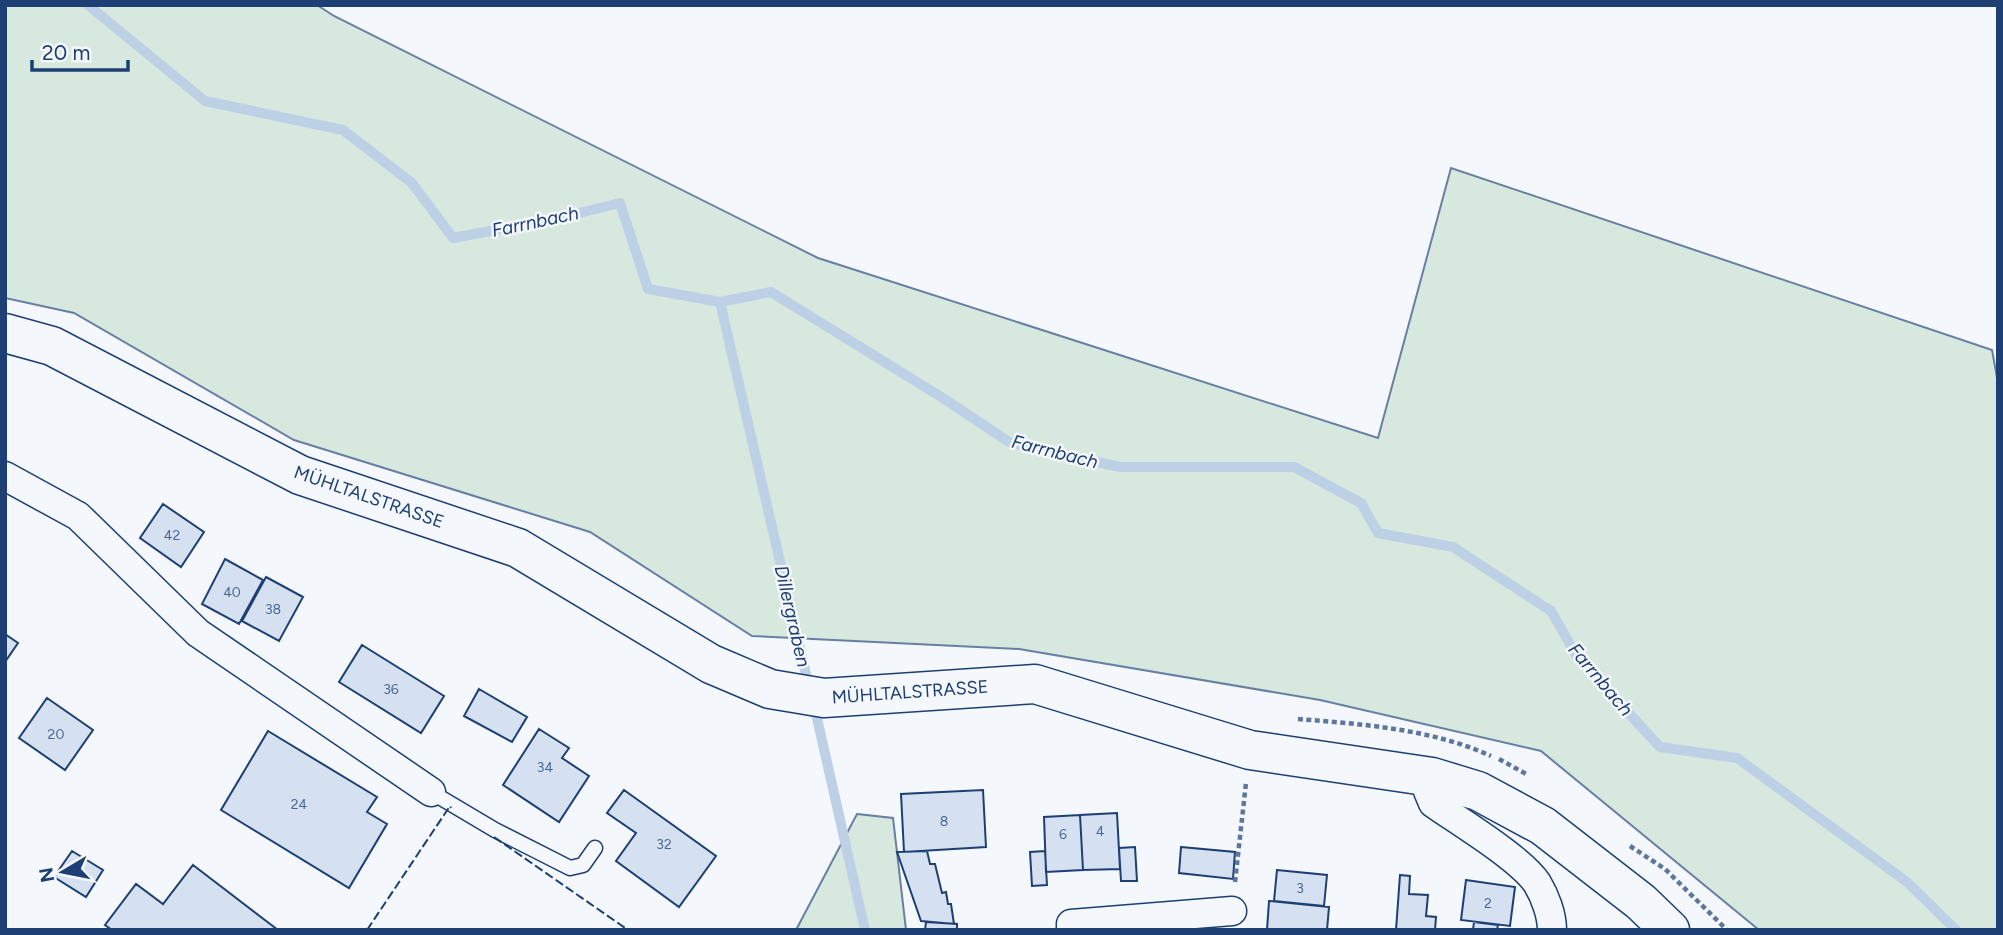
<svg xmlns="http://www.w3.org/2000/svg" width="2003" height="935" font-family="Figtree,sans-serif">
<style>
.green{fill:#d7e8df;stroke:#687fa3;stroke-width:2}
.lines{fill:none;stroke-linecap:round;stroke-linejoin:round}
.stream{stroke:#bed0e5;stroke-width:10}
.building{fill:#d5e0f0;stroke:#1d3f73;stroke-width:2}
.lane-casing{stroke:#1d3f73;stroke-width:17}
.street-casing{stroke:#1d3f73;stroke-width:31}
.secondary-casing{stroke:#1d3f73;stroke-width:41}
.path{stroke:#5e769c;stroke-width:4.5;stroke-dasharray:5 3.5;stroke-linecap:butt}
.lane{stroke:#f4f7fb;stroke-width:14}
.street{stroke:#f4f7fb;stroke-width:28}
.secondary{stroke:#f4f7fb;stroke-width:38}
.fence{stroke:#1d3f73;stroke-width:2;stroke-dasharray:9 3.5;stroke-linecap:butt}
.labels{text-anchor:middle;stroke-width:5;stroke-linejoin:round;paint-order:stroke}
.number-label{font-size:14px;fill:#4b6792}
.street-label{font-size:18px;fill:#1d3f73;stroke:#f4f7fb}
.water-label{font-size:19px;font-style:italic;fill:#1d3f73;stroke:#f4f7fb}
</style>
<rect width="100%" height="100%" fill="#f4f7fb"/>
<path class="green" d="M5,5h312l17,11 484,242 560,180 73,-270 541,182 6,33v547h-239l-218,-179 -221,-51 -301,-51 -267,-13 -162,-104 -296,-92 -220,-127 -69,-15z
M857,814l36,4 13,112h-110z"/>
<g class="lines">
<path class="stream" d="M88,5l117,96 138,29 69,53 41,55 102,-19 65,-16 28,86 72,13 51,-10 172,106 66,44 111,25h174l67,36 17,30 75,14 98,64 27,47 82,89 77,11 170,124 49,48
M720,302l89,385
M814,705l51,225"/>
</g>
<path class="building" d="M163,504l41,28 -23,35 -41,-29z
M225,559l38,21 -24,44 -37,-20z
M266,577l37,20 -24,44 -37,-20z
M5,634l13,9 -13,19z
M362,645l82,51 -23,37 -82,-51z
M479,689l48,28 -15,25 -48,-26z
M47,698l46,32 -28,40 -46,-32z
M539,729l30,19 -7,10 27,18 -30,46 -56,-37z
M268,731l109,66 -10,15 20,12 -38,64 -128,-78z
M624,790l92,66 -37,51 -63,-46 20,-28 -29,-20z
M983,790l3,57 -82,5 -3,-58z
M1117,813l3,56 -37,1 -3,-55z
M1080,815l3,55 -37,2 -2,-55z
M1135,847l2,34h-16l-2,-33z
M1181,847l54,5 -2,27 -54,-6z
M72,851l31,19 -17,27 -32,-20z
M927,851l3,13h5l7,29 4,-1 2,12h3l3,20 -33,-3 -24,-69z
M1045,851l2,34 -15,1 -2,-34z
M193,865l85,65h-166l-7,-5 31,-41 27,20z
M1277,870l50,5 -3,31 -50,-5z
M1400,875l10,1 -1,18 19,1 -2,21 10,1 -1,13h-39z
M1466,880l49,7 -5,39 -49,-6z
M1269,901l60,6 -2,23h-60z
M926,922l31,2v6h-32z
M1474,922l24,3 -1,5h-24z"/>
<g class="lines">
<g class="lane-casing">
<path id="lane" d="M431,792l64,38 75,38 13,-3 12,-17"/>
</g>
<g class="street-casing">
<path id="street" d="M5,476l73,40 120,117 233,159
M1432,777l-4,14 5,12c27,19 87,55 104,80 8,13 15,32 15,47
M1071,930v-6l161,-13"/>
</g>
<g class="secondary-casing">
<path id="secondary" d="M5,333l47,13 248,129 218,73 193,116 59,25 54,9 211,-14 215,66 182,27 46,14 65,35 98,76 29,28"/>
</g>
<path class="path" d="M1298,719c64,5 134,10 193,37
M1499,759l29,16
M1630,846l35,23 62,61
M1235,882l11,-99"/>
<use href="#lane" class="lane"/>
<use href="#street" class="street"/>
<use href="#secondary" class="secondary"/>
<path class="fence" d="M494,837l134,93
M367,930l83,-124 1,2"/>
</g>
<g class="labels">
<g class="number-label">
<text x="172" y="540">42</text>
<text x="232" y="597">40</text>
<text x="273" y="614">38</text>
<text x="391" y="694">36</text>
<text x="56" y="739">20</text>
<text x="545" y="772">34</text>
<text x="299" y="809">24</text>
<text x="944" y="826">8</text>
<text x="1100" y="836">4</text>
<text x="1063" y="839">6</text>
<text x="664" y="849">32</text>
<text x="1300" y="893">3</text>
<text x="1488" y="908">2</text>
</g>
<g class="street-label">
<text transform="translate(369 497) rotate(19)" y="6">MÜHLTALSTRASSE</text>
<text transform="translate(910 692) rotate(-4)" y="6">MÜHLTALSTRASSE</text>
</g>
<g class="water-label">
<text transform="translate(535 221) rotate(-12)" y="7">Farrnbach</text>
<text transform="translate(1055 451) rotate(14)" y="7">Farrnbach</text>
<text transform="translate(793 616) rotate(77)" y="7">Dillergraben</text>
<text transform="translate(1601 679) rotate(50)" y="7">Farrnbach</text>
</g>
</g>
<rect width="2003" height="935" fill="none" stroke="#1d3f73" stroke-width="14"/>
<g transform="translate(63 872) rotate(260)" stroke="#f4f7fb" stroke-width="5" paint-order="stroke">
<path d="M0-5L12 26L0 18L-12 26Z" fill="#1d3f73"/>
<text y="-10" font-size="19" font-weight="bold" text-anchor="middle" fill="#1d3f73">N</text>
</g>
<path d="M32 60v10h96v-10" fill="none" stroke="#1d3f73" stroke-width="3.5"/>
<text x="42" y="60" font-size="21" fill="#1d3f73" stroke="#f4f7fb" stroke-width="5" paint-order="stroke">20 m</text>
</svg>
